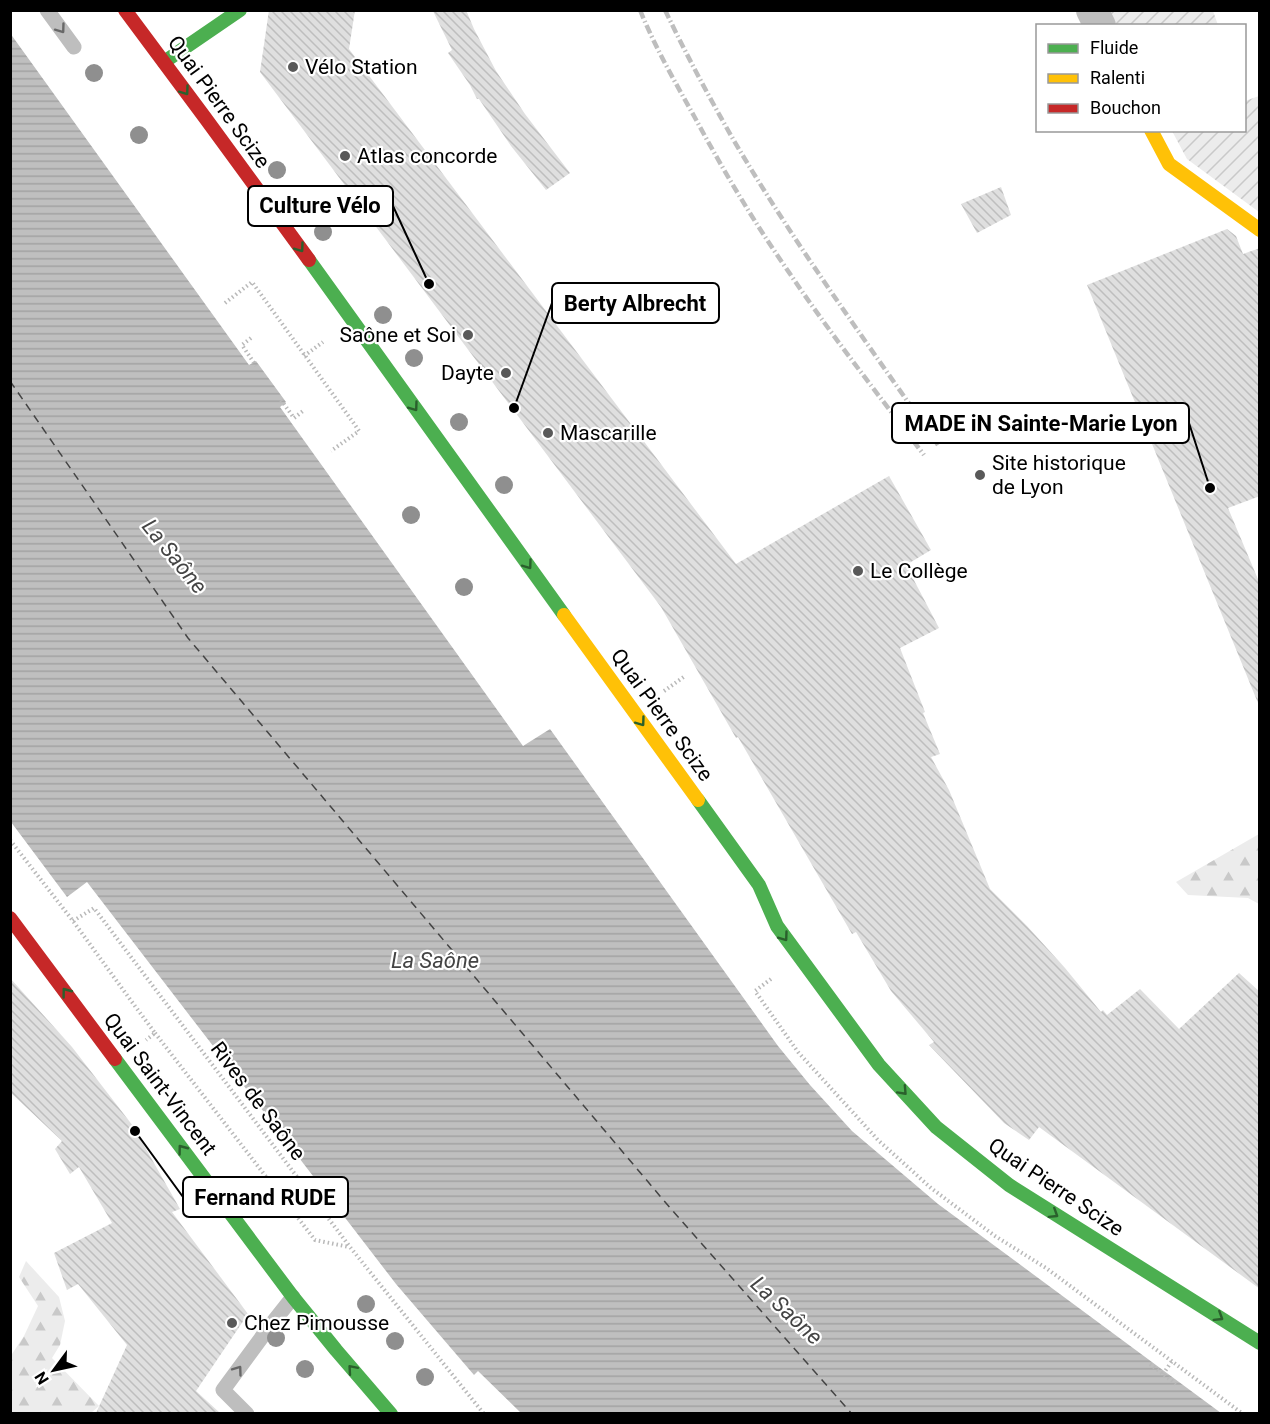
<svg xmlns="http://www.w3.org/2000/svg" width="1270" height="1424" font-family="Roboto,sans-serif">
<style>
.forest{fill:url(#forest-firs)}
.garden{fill:url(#garden-furrows)}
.water{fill:url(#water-rules)}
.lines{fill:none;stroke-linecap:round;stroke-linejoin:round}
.ferry{stroke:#444;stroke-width:1.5;stroke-dasharray:8 6;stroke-linecap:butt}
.building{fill:url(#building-back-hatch)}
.path{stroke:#b9b9b9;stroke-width:4;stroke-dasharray:1.5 3;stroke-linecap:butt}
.lane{stroke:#bebebe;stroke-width:15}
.street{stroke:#bebebe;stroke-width:32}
.fast{stroke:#4caf50;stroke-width:14}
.slow{stroke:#ffc107;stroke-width:14}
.jam{stroke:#c62828;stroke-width:14}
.rail{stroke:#bebebe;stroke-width:4.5;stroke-dasharray:9 3 1.5 3;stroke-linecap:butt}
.tree{fill:#8f8f8f}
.oneway{stroke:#686868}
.oneway2{stroke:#2a602c}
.poi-dot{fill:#595959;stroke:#fff;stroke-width:2}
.labels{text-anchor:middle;stroke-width:4.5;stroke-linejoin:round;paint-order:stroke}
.poi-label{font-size:21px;fill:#000;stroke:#fff;text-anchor:start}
.street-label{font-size:21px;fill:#000;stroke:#fff}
.water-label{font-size:22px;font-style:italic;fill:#444;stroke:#fff}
.leader{fill:none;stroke:#000;stroke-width:2}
.callout-dot{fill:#000;stroke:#fff;stroke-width:2}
.callout{fill:#fff;stroke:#000;stroke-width:2}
.callout-label{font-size:22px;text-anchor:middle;font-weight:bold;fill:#000}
</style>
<defs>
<pattern id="forest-firs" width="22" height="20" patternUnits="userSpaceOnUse" patternTransform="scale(1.5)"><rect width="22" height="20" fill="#ececec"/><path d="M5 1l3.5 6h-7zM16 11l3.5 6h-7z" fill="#c9c9c9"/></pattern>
<pattern id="garden-furrows" width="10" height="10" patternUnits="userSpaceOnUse" patternTransform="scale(1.5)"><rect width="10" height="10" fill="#ececec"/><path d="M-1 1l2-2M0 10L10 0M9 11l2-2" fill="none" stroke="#c9c9c9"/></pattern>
<pattern id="water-rules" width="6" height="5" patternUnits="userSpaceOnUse" patternTransform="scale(1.5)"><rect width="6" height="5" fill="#bfbfbf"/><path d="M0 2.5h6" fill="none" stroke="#a2a2a2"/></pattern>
<pattern id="building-back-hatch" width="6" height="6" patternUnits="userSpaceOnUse" patternTransform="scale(1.5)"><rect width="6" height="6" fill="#dfdfdf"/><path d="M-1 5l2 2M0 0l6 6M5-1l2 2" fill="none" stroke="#bebebe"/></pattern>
</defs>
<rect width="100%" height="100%" fill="#fff"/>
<path class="forest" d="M1259,834v70l-11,-6 -60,-3 -12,-13z
M26,1261l33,36 6,24 -5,24 -8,13 47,48 -8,7h-80l-1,-56 14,-21 14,-30 -19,-29z"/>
<path class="garden" d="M1107,11h106l5,14h-101z
M1259,96v116l-72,-53 -15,-28 72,-1 1,-29z"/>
<path class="water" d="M10,33l239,332 7,-4 30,41 -6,5 243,339 27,-17 228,317 32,39 42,46 86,73 283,209h-700l-43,-42 -4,4 -78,-91 -309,-402 -20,15 -56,-75z"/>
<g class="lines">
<path class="ferry" d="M10,381l178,257 483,571 181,205"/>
</g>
<path class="building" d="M269,10h86l-6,39 387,515 153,-88 42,74 -25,15 33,63 -39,20 25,64 -2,1 17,41 -9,3 18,33 41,99 37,37 38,42 36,44 2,-2 4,5 33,-26 39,40 60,-56 21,19v297l-221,-162 -10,13 -25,-17 -75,-78 5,-3 -43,-51 -35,-59 -4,2 -114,-197 -2,1 -75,-131 -401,-535z
M434,10h32l8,19 22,42 29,43 45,59 -24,17 -35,-44 -32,-47h-2l-7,-14 -22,-32 4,-3 -19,-39z
M1001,187l10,28 -34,18 -16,-29z
M1227,229l9,7 7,18 17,-6v248l-32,12 32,76 -2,119 -171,-418z
M10,978l62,69 61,79 47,83 -8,3 76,102 -52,77 24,22h-124l31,-68 -49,-61 -11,6 -13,-37 58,-30 -33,-56 -9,7 -15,-25 7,-8 -52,-49z"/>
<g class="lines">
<path class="path" d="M225,303l27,-21 103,143 4,6 -28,20
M251,338l-9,7 14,21
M304,356l19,-14
M281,400l13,18 9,-7
M664,691l21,-15
M10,840l63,81 59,81 23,31 -9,7
M73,921l21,-13 256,339 134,167
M771,979l-16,12 43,61 80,88 53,48 64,48 51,32 197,146
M155,1033l160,207 34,7
M1150,1364l26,20
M1163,1374l9,-13"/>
<path class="lane" d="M47,10l27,37
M247,1414l-24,-24 47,-64 23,-29"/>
<path class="street" d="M1092,10l8,16"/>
<path class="fast" d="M164,62l76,-52
M309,260l255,355
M698,800l61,85 18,41 102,139 57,62 73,58 251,158
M115,1059l178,238 43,53 55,64"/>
<path class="slow" d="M1151,130l18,34 91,66
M564,615l134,185"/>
<path class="jam" d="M125,10l81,109 103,141
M10,918l105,141"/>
<path class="rail" d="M640,10c15,37 35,72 54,106 28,52 58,103 92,152 43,64 91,125 138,187
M665,10c21,44 44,87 68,129 62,106 135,205 205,306"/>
</g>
<g class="tree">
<circle cx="94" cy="73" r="9"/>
<circle cx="139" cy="135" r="9"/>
<circle cx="277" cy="170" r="9"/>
<circle cx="323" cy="232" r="9"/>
<circle cx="383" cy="315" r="9"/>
<circle cx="414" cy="358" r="9"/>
<circle cx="459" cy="422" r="9"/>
<circle cx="504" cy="485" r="9"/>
<circle cx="411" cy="515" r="9"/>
<circle cx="464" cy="587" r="9"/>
<circle cx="366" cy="1304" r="9"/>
<circle cx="276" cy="1338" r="9"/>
<circle cx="395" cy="1341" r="9"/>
<circle cx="305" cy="1369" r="9"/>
<circle cx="425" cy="1377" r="9"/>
</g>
<defs><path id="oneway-chevron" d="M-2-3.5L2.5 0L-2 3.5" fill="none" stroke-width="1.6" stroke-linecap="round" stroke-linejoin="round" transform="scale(1.5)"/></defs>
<g class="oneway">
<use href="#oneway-chevron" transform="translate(61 29) rotate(54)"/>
<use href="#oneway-chevron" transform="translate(238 1370) rotate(-54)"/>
</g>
<g class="oneway2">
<use href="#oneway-chevron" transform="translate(185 91) rotate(54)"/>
<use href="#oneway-chevron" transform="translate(300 248) rotate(54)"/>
<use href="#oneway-chevron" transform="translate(414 407) rotate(54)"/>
<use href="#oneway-chevron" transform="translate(528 565) rotate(54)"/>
<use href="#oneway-chevron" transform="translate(641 722) rotate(54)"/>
<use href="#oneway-chevron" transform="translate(784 937) rotate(54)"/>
<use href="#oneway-chevron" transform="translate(66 992) rotate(-127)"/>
<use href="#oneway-chevron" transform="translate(903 1091) rotate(47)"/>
<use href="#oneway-chevron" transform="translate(182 1149) rotate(-127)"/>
<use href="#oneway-chevron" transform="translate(1054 1214) rotate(32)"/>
<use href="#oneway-chevron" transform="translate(1219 1317) rotate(32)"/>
<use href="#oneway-chevron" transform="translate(352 1369) rotate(-131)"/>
</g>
<g class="poi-dot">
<circle cx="293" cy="67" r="6"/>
<circle cx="345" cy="156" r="6"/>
<circle cx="468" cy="335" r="6"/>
<circle cx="506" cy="373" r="6"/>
<circle cx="548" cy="433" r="6"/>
<circle cx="980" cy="475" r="6"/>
<circle cx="858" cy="571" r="6"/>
<circle cx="232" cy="1323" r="6"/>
</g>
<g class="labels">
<g class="poi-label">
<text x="305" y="74">Vélo Station</text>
<text x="357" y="163">Atlas concorde</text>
<text x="456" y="342" text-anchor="end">Saône et Soi</text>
<text x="494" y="380" text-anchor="end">Dayte</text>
<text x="560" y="440">Mascarille</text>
<text x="992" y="470">Site historique<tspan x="992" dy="24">de Lyon</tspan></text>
<text x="870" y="578">Le Collège</text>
<text x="244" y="1330">Chez Pimousse</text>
</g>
<g class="street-label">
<text transform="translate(219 102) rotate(54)" y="7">Quai Pierre Scize</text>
<text transform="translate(662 715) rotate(54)" y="7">Quai Pierre Scize</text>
<text transform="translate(160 1084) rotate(53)" y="7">Quai Saint-Vincent</text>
<text transform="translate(258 1101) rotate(53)" y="7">Rives de Saône</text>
<text transform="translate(1056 1187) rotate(34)" y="7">Quai Pierre Scize</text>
</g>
<g class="water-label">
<text transform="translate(175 556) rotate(51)" y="8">La Saône</text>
<text x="435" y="968">La Saône</text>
<text transform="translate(787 1310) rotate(43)" y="8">La Saône</text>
</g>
</g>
<path class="leader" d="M429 284L393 206M514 408L552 303M1210 488L1189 423M135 1131L183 1197"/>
<g class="callout-dot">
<circle cx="429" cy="284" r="6"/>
<circle cx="514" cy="408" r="6"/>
<circle cx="1210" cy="488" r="6"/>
<circle cx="135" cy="1131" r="6"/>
</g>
<g class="callout">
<rect x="248" y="186" width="145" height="40" rx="6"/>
<rect x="552" y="283" width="167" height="40" rx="6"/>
<rect x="892" y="403" width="297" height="40" rx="6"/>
<rect x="183" y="1177" width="165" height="40" rx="6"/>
</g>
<g class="callout-label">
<text x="320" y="213">Culture Vélo</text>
<text x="635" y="311">Berty Albrecht</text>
<text x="1041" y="431">MADE iN Sainte-Marie Lyon</text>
<text x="265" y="1205">Fernand RUDE</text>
</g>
<rect width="1270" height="1424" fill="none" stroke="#000000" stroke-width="24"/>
<rect x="1036" y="24" width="210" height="108" fill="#ffffff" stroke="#999999" stroke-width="1.5"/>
<rect x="1048" y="44" width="30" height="9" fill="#4caf50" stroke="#999999" stroke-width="1.5"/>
<text x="1090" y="54" font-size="18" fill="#000000">Fluide</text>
<rect x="1048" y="74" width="30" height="9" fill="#ffc107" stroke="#999999" stroke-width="1.5"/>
<text x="1090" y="84" font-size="18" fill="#000000">Ralenti</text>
<rect x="1048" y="104" width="30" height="9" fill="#c62828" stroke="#999999" stroke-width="1.5"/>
<text x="1090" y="114" font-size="18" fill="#000000">Bouchon</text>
<g transform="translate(54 1370) rotate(237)" stroke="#ffffff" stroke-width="4.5" paint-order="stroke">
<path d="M0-4.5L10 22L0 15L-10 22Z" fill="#000000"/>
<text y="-9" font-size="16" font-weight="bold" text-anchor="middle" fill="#000000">N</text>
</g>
</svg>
